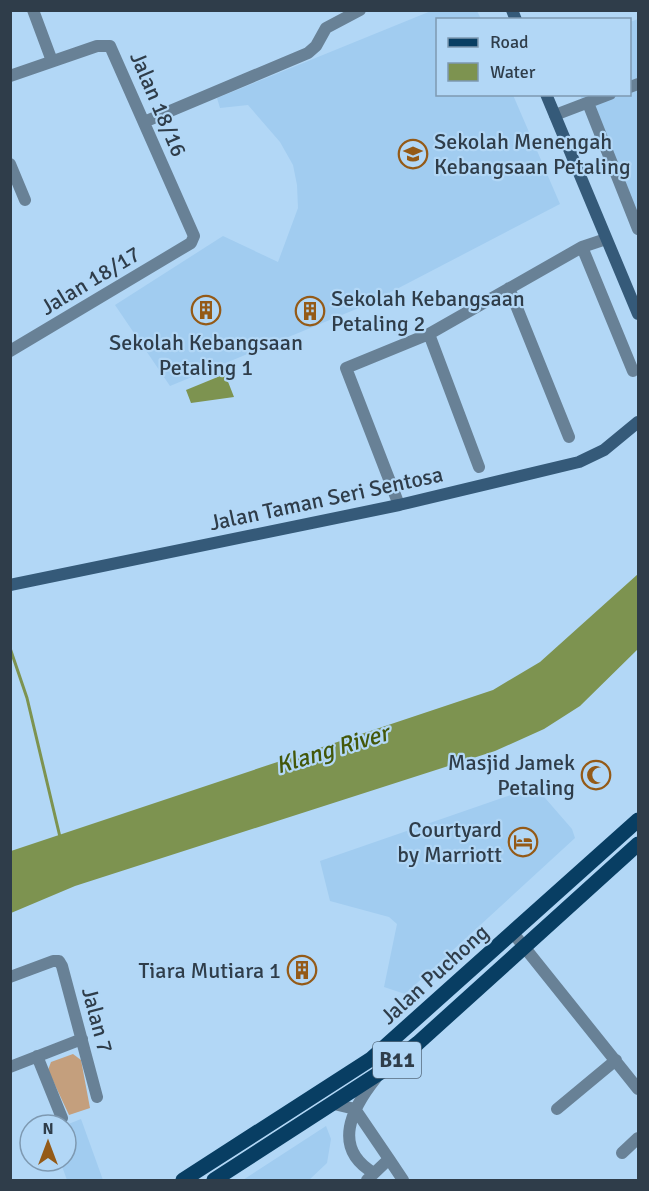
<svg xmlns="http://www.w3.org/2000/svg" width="649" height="1191" font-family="Signika,sans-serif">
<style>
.built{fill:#a1ccf0}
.green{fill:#c49f7d}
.water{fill:#7d9350}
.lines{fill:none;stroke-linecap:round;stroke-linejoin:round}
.stream{stroke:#7d9350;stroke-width:3}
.minor{stroke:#688196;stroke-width:12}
.secondary{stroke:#355a79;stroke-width:12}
.primary{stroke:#083e63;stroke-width:15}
.labels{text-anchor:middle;stroke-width:4.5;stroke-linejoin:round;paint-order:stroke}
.shield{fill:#b2d7f6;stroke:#566b7e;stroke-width:1.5}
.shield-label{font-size:21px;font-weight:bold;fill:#2f3d4a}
.street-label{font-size:22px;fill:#2f3d4a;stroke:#b2d7f6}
.poi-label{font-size:22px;fill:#2f3d4a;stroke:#b2d7f6;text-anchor:end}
.water-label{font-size:24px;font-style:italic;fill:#435709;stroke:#b2d7f6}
</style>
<rect width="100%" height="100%" fill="#b2d7f6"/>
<path class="built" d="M431,11h46l4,8 -43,1v74l75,1 47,109 -194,101 -196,81 -55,-81 108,-69 55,26 20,-54 -1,-23 -4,-20 -13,-23 -32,-37 -28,3 -3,-10z
M638,19v198l-58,-122 50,-1v-72z
M528,789l11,2 33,38 3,9 -170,156 -21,-7 13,-63 -8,-7 -59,-16 -10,-40z
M81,1119l22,61h-36l-7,-19h6v-36z
M326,1126l5,13 -4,24 -18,17h-66z"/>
<path class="green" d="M73,1054l8,6 9,48 -21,7 -21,-45 3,-8z"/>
<path class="water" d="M225,374l9,23 -43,6 -5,-13z
M638,574v75l-58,57 -36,23 -49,22 -420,135 -64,27v-62l482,-161 47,-28z"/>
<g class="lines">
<path class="stream" d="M10,648l17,50 33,139"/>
<path class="minor" d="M33,10l19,51
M10,76l87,-30h13l84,190 -3,7 -181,108
M630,87l8,-3
M588,103l50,126
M555,115l55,-21
M144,122l164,-69 8,-7 10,-18 34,-18
M10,164l15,36
M582,247l51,124
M509,288l60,149
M429,334l50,133
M399,505l-53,-137 83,-34 153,-87 24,-8
M513,933l125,156
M10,977l43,-16h6l3,5 35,131
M37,1056l25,62
M10,1067l72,-28
M334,1104l21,5 34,50
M557,1109l59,-49
M622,1153l16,-15
M374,1173c-43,-25 -22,-65 2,-95
M367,1180l22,-21 14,21"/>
<path class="secondary" d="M512,10l4,10
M546,94l92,220
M10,585l389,-80 180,-43 25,-12 34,-28"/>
<path class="primary" d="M183,1180l188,-121 267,-239
M214,1180l167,-108 37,-29 220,-199"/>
</g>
<defs>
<g id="school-ring" transform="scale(1.5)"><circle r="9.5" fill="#b2d7f6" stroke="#945a17" stroke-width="1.5"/><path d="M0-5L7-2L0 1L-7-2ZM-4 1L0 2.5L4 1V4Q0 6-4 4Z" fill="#945a17"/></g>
<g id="building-ring" transform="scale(1.5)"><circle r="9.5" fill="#b2d7f6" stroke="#945a17" stroke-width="1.5"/><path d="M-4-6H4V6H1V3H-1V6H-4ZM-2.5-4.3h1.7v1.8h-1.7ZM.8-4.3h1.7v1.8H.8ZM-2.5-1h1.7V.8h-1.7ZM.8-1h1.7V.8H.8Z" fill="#945a17"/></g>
<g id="mosque-ring" transform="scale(1.5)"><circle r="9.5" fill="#b2d7f6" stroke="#945a17" stroke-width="1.5"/><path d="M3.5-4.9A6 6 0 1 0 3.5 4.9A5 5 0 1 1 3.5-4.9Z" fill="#945a17"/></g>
<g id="hotel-ring" transform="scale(1.5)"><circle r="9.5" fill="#b2d7f6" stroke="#945a17" stroke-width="1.5"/><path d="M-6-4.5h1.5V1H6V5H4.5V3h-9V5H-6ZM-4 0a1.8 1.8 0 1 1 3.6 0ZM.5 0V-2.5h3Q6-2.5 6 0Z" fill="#945a17"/></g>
</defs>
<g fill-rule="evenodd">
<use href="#school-ring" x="413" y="154"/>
<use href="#building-ring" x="206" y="310"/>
<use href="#building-ring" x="310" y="311"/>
<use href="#mosque-ring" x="596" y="775"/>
<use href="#hotel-ring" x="523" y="842"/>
<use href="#building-ring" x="302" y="970"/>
</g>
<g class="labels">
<rect class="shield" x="373" y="1042" width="48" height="36" rx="4.5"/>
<g class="shield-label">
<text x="397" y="1067">B11</text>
</g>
<g class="street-label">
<text transform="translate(159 104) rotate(67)" y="8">Jalan 18/16</text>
<text transform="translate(90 280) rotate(-31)" y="8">Jalan 18/17</text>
<text transform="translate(326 498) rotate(-12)" y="8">Jalan Taman Seri Sentosa</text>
<text transform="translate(434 974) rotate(-42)" y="8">Jalan Puchong</text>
<text transform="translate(98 1020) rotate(75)" y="8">Jalan 7</text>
</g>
<g class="poi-label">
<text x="434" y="149" text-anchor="start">Sekolah Menengah<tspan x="434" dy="25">Kebangsaan Petaling</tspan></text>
<text x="331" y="306" text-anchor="start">Sekolah Kebangsaan<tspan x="331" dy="25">Petaling 2</tspan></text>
<text x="206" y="350" text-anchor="middle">Sekolah Kebangsaan<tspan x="206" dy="25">Petaling 1</tspan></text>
<text x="575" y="770">Masjid Jamek<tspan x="575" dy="25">Petaling</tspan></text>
<text x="502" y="837">Courtyard<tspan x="502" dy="25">by Marriott</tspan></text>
<text x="281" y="978">Tiara Mutiara 1</text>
</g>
<g class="water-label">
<text transform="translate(332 749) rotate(-17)" y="8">Klang River</text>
</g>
</g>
<rect width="649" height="1191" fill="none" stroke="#2f3d4a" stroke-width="24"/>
<rect x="436" y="18" width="195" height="78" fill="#b2d7f6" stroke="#7e99b1" stroke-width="1.5"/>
<rect x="448" y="38" width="30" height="9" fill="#083e63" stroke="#7e99b1" stroke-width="1.5"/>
<text x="490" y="48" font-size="18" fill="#2f3d4a">Road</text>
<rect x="448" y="63" width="30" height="18" fill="#7d9350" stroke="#7e99b1" stroke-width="1.5"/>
<text x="490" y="78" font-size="18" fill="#2f3d4a">Water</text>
<g transform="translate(48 1143)"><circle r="28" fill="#b2d7f6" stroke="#7e99b1" stroke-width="1.5"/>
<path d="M0-4.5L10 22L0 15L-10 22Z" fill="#945a17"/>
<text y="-9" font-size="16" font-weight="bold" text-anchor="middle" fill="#2f3d4a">N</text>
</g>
</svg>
